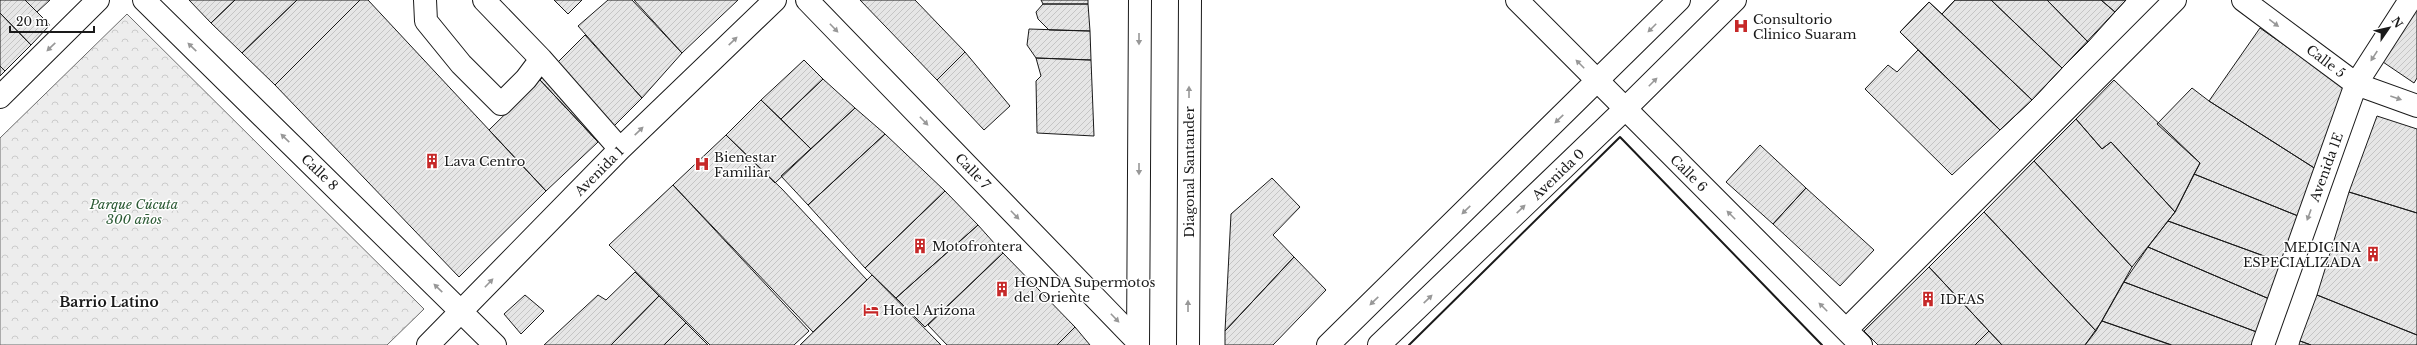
<svg xmlns="http://www.w3.org/2000/svg" width="2417" height="345" font-family="'Libre Baskerville',serif">
<style>
.park{fill:url(#park-crowns);stroke:#6a6a6a}
.building{fill:url(#building-hatch);stroke:#1a1a1a}
.lines{fill:none;stroke-linecap:round;stroke-linejoin:round}
.minor-casing{stroke:#1a1a1a;stroke-width:24}
.major-casing{stroke:#1a1a1a;stroke-width:24}
.minor{stroke:#fff;stroke-width:22}
.major{stroke:#fff;stroke-width:22}
.wall{stroke:#1a1a1a;stroke-width:2}
.oneway{fill:#989898}
.labels{text-anchor:middle;stroke-width:3;stroke-linejoin:round;paint-order:stroke}
.poi-label{font-size:13px;fill:#1a1a1a;stroke:#fff;text-anchor:start}
.street-label{font-size:13px;fill:#1a1a1a;stroke:#fff}
.park-label{font-size:13px;font-style:italic;fill:#2b5a34;stroke:#fff}
.neighbourhood-label{font-size:14px;font-weight:bold;fill:#1a1a1a;stroke:#fff}
</style>
<defs>
<pattern id="park-crowns" width="20" height="18" patternUnits="userSpaceOnUse"><rect width="20" height="18" fill="#ededed"/><path d="M2 6a3 3 0 1 1 6 0M12 15a3 3 0 1 1 6 0" fill="none" stroke="#cbcbcb"/></pattern>
<pattern id="building-hatch" width="6" height="6" patternUnits="userSpaceOnUse"><rect width="6" height="6" fill="#e6e6e6"/><path d="M-1 1l2-2M0 6l6-6M5 7l2-2" fill="none" stroke="#c5c5c5"/></pattern>
</defs>
<rect width="100%" height="100%" fill="#fff"/>
<path class="park" d="M127,14l297,295 -37,36h-387v-207z"/>
<path class="building" d="M0,0h25l25,25 -19,20 -31,-32z
M25,0h25l-13,12z
M189,0h46l-24,23z
M235,0h62l-55,53 -31,-30z
M297,0h63l-85,85 -33,-32z
M360,0h8l178,191 -87,86 -184,-192z
M554,0h28l-14,14z
M608,0h24l50,53 -40,45 -64,-72z
M634,0h104l-56,53z
M860,0h55l50,52 -28,28z
M1041,0h47v4h-45z
M1955,0h171l-94,100 -32,30 -100,-98 29,-30 13,12z
M1955,0h36l71,68 -30,32 -90,-86z
M1991,0h56l41,42 -26,26z
M2047,0h54l14,12 -27,30z
M2101,0h25l-11,12z
M1929,2l103,98 -32,30 -100,-98z
M1043,4h45l2,27 -41,-1 -11,-11 -2,-7z
M2417,9v69l-3,5 -31,-21z
M0,13l31,32 -26,26 -5,-5z
M2260,28l88,62 -29,81 -110,-70z
M1029,29l61,2 1,29 -55,-2 -9,-13z
M585,35l57,63 -44,44 -58,-62z
M1918,50l82,80 -48,45 -87,-86 23,-24 9,7z
M965,52l45,54 -26,24 -47,-50z
M1036,58l55,2 3,76 -57,-3 -1,-52 5,-5z
M804,60l19,19 -42,40 -20,-19z
M0,66l5,5 -5,5z
M823,79l32,29 -44,41 -30,-30z
M540,80l58,62 -52,49 -57,-61z
M2114,80l86,83 -25,49 -64,-70 -9,7 -26,-30z
M2192,88l17,13 110,70 -16,47 -109,-44 6,-11 -43,-39z
M761,100l50,49 -36,34 -49,-48z
M855,108l30,26 -77,71 -27,-29z
M2377,116l40,13v84l-68,-21z
M2076,119l26,30 9,-7 64,70 -43,55 -98,-106z
M885,134l60,57 -80,77 -57,-63z
M726,135l56,54 85,91 -54,52 -140,-147z
M1760,145l46,43 -33,36 -47,-42z
M2034,161l98,106 -36,64 -112,-119z
M2194,174l109,44 -17,46 -118,-43 7,-9z
M1272,178l28,29 -27,28 21,22 -69,74 6,-117z
M673,185l136,146 -15,14h-84l-101,-100z
M1806,188l68,62 -34,36 -67,-62z
M945,191l33,34 -82,73 -31,-30z
M2349,192l68,21v122l-100,-40z
M1984,212l112,119 -11,14h-83l-73,-78z
M2168,221l118,43 -12,37 -126,-54z
M978,225l25,28 -78,74 -29,-29z
M2148,247l126,54 -12,33 -138,-52z
M1003,253l72,74 -18,18h-110l-19,-20z
M1294,257l32,33 -53,55h-48v-14z
M1929,267l60,64 -14,14h-97l-14,-14z
M635,272l24,24 -48,49h-67l54,-50 8,5z
M872,275l69,70h-141z
M2124,282l138,52 -4,11h-86l-70,-24z
M525,295l19,16 -23,23 -17,-20z
M2317,295l100,40v10h-106l-11,-4z
M659,296l27,27 -22,22h-53z
M2102,321l37,13 32,11h-86z
M686,323l22,22h-44z
M1075,327l15,18h-33z
M1989,331l13,14h-27z
M2300,341l11,4h-12z"/>
<g class="lines">
<g class="minor-casing">
<path id="minor" d="M144,0l351,345
M425,0l1,21 35,43 40,40 25,-25 15,-20
M484,0l57,59 79,90
M807,0l331,342
M1517,0l344,345
M2243,0l113,84 61,22
M0,97l98,-97
M1846,330l329,-330
M428,345l192,-196 155,-149
M1328,345l351,-345
M1379,345l246,-236 110,-109
M2263,345l93,-261 54,-84"/>
</g>
<g class="major-casing">
<path id="major" d="M1138,345l2,-345
M1188,345l2,-345"/>
</g>
<use href="#minor" class="minor"/>
<use href="#major" class="major"/>
<path class="wall" d="M1409,345l211,-208 202,208"/>
</g>
<defs><path id="oneway-solid" d="M-6-.8H1V-3.2L6.5 0L1 3.2V.8H-6Z"/></defs>
<g class="oneway">
<use href="#oneway-solid" transform="translate(2274 23) rotate(37)"/>
<use href="#oneway-solid" transform="translate(834 28) rotate(46)"/>
<use href="#oneway-solid" transform="translate(1652 28) rotate(135)"/>
<use href="#oneway-solid" transform="translate(1139 39) rotate(90)"/>
<use href="#oneway-solid" transform="translate(733 41) rotate(-44)"/>
<use href="#oneway-solid" transform="translate(51 47) rotate(136)"/>
<use href="#oneway-solid" transform="translate(192 47) rotate(-136)"/>
<use href="#oneway-solid" transform="translate(2374 56) rotate(123)"/>
<use href="#oneway-solid" transform="translate(1580 64) rotate(-135)"/>
<use href="#oneway-solid" transform="translate(1653 82) rotate(-45)"/>
<use href="#oneway-solid" transform="translate(1189 92) rotate(-90)"/>
<use href="#oneway-solid" transform="translate(2396 98) rotate(19)"/>
<use href="#oneway-solid" transform="translate(1559 119) rotate(136)"/>
<use href="#oneway-solid" transform="translate(924 121) rotate(46)"/>
<use href="#oneway-solid" transform="translate(639 131) rotate(-44)"/>
<use href="#oneway-solid" transform="translate(285 138) rotate(-136)"/>
<use href="#oneway-solid" transform="translate(1139 169) rotate(90)"/>
<use href="#oneway-solid" transform="translate(1521 209) rotate(-44)"/>
<use href="#oneway-solid" transform="translate(1466 210) rotate(136)"/>
<use href="#oneway-solid" transform="translate(1015 215) rotate(46)"/>
<use href="#oneway-solid" transform="translate(1731 215) rotate(-135)"/>
<use href="#oneway-solid" transform="translate(2309 215) rotate(110)"/>
<use href="#oneway-solid" transform="translate(489 283) rotate(-46)"/>
<use href="#oneway-solid" transform="translate(438 288) rotate(-136)"/>
<use href="#oneway-solid" transform="translate(1428 299) rotate(-44)"/>
<use href="#oneway-solid" transform="translate(1374 301) rotate(136)"/>
<use href="#oneway-solid" transform="translate(1188 306) rotate(-90)"/>
<use href="#oneway-solid" transform="translate(1823 307) rotate(-135)"/>
<use href="#oneway-solid" transform="translate(1115 318) rotate(46)"/>
</g>
<defs>
<g id="hospital-bare" transform="scale(1.2)"><path d="M-5-5h3v3.5h4V-5h3V5h-3V1.5h-4V5h-3Z" fill="#c62828" stroke="#fff" stroke-width="2.5" paint-order="stroke"/></g>
<g id="building-bare" transform="scale(1.2)"><path d="M-4-6H4V6H1V3H-1V6H-4ZM-2.5-4.3h1.7v1.8h-1.7ZM.8-4.3h1.7v1.8H.8ZM-2.5-1h1.7V.8h-1.7ZM.8-1h1.7V.8H.8Z" fill="#c62828" stroke="#fff" stroke-width="2.5" paint-order="stroke"/></g>
<g id="hotel-bare" transform="scale(1.2)"><path d="M-6-4.5h1.5V1H6V5H4.5V3h-9V5H-6ZM-4 0a1.8 1.8 0 1 1 3.6 0ZM.5 0V-2.5h3Q6-2.5 6 0Z" fill="#c62828" stroke="#fff" stroke-width="2.5" paint-order="stroke"/></g>
</defs>
<g fill-rule="evenodd">
<use href="#hospital-bare" x="1741" y="26"/>
<use href="#building-bare" x="432" y="161"/>
<use href="#hospital-bare" x="702" y="164"/>
<use href="#building-bare" x="920" y="246"/>
<use href="#building-bare" x="2373" y="254"/>
<use href="#building-bare" x="1002" y="289"/>
<use href="#building-bare" x="1928" y="299"/>
<use href="#hotel-bare" x="871" y="310"/>
</g>
<g class="labels">
<g class="poi-label">
<text x="1753" y="24">Consultorio<tspan x="1753" dy="15">Clinico Suaram</tspan></text>
<text x="714" y="162">Bienestar<tspan x="714" dy="15">Familiar</tspan></text>
<text x="444" y="166">Lava Centro</text>
<text x="932" y="251">Motofrontera</text>
<text x="2361" y="252" text-anchor="end">MEDICINA<tspan x="2361" dy="15">ESPECIALIZADA</tspan></text>
<text x="1014" y="287">HONDA Supermotos<tspan x="1014" dy="15">del Oriente</tspan></text>
<text x="1940" y="304">IDEAS</text>
<text x="883" y="315">Hotel Arizona</text>
</g>
<g class="street-label">
<text transform="translate(2326 61) rotate(37)" y="5">Calle 5</text>
<text transform="translate(2326 167) rotate(-70)" y="5">Avenida 1E</text>
<text transform="translate(599 171) rotate(-45)" y="5">Avenida 1</text>
<text transform="translate(973 171) rotate(46)" y="5">Calle 7</text>
<text transform="translate(320 172) rotate(44)" y="5">Calle 8</text>
<text transform="translate(1189 172) rotate(-90)" y="5">Diagonal Santander</text>
<text transform="translate(1689 173) rotate(45)" y="5">Calle 6</text>
<text transform="translate(1558 174) rotate(-44)" y="5">Avenida 0</text>
</g>
<g class="park-label">
<text x="134" y="209">Parque Cúcuta<tspan x="134" dy="15">300 años</tspan></text>
</g>
<g class="neighbourhood-label">
<text x="109" y="307">Barrio Latino</text>
</g>
</g>
<g transform="translate(2389 28) rotate(56)" stroke="#ffffff" stroke-width="3" paint-order="stroke">
<path d="M0-3L7 15L0 10L-7 15Z" fill="#1a1a1a"/>
<text y="-6" font-size="11" font-weight="bold" text-anchor="middle" fill="#1a1a1a">N</text>
</g>
<path d="M10 26v6h84v-6" fill="none" stroke="#1a1a1a" stroke-width="2"/>
<text x="16" y="26" font-size="12" fill="#1a1a1a" stroke="#ffffff" stroke-width="3" paint-order="stroke">20 m</text>
</svg>
